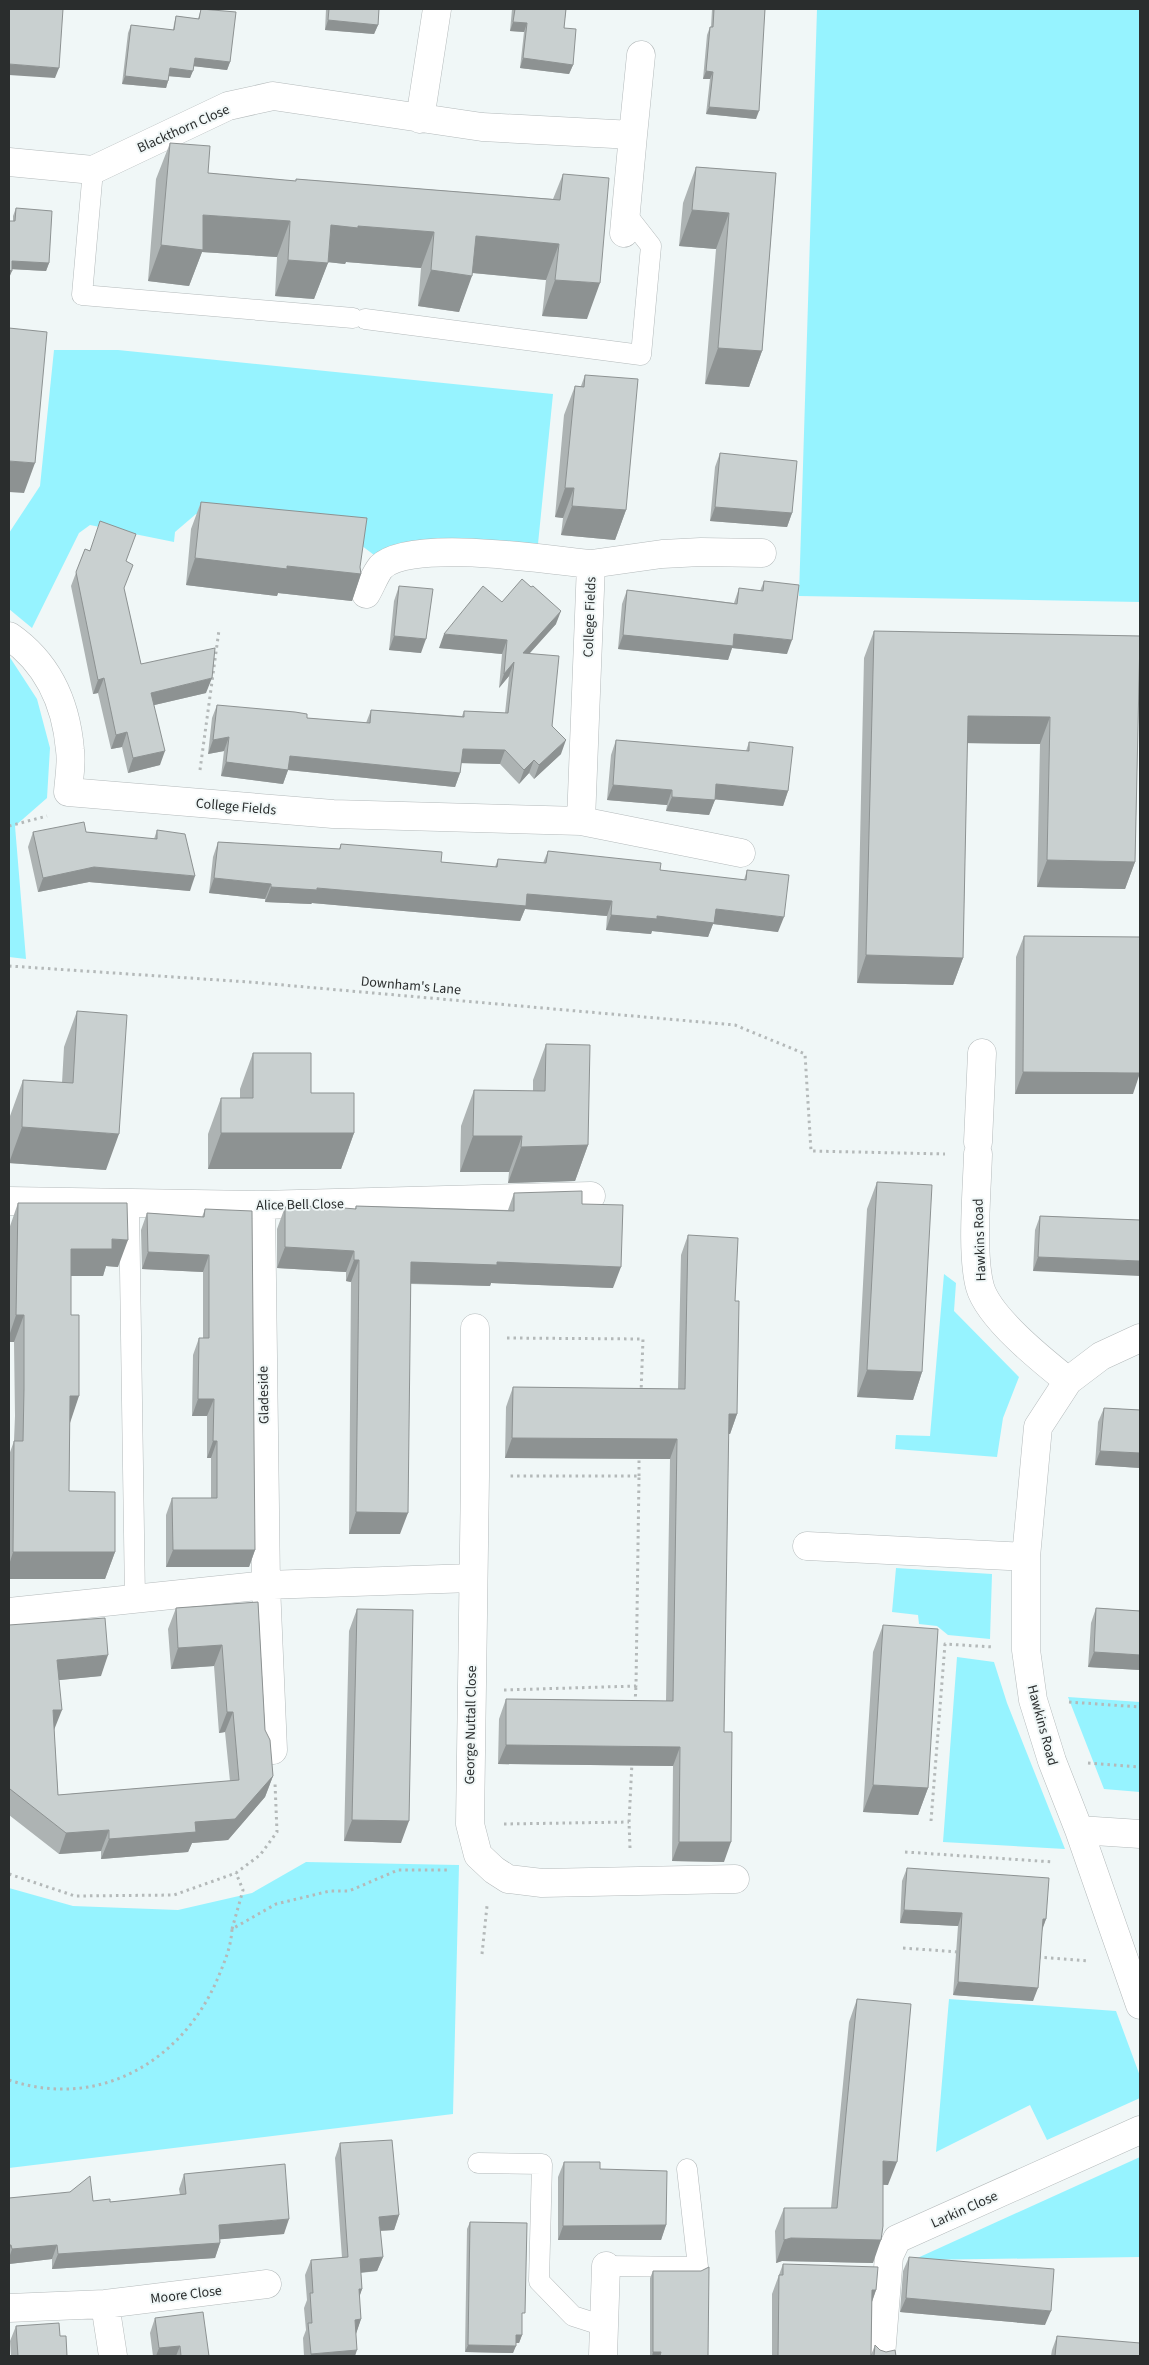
<svg xmlns="http://www.w3.org/2000/svg" width="1149" height="2365" font-family="'Source Sans 3',sans-serif">
<style>
.green{fill:#96f3ff}
.lines{fill:none;stroke-linecap:round;stroke-linejoin:round}
.lane-casing{stroke:#b4babb;stroke-width:21}
.street-casing{stroke:#b4babb;stroke-width:29}
.path{stroke:#b4b9b9;stroke-width:3;stroke-dasharray:2.5 4;stroke-linecap:butt}
.lane{stroke:#fff;stroke-width:20}
.street{stroke:#fff;stroke-width:28}
.wall{fill:#adb3b3}
.shaded-wall{fill:#8d9292}
.building{fill:#c9d0d0;stroke:#8d9292}
.labels{text-anchor:middle;stroke-width:4;stroke-linejoin:round;paint-order:stroke}
.street-label{font-size:14px;fill:#2a2d2d;stroke:#f0f7f7}
</style>
<rect width="100%" height="100%" fill="#f0f7f7"/>
<path class="green" d="M817,9h323v593l-341,-6z
M54,350h64l435,44 -15,150 -92,-2 -68,16 -37,-28 -145,-16 -21,18 -1,10 -84,-17 -11,8 -47,95 -23,-19v-76l31,-47z
M9,656l28,43 13,49 -3,50 -32,28 11,133 -17,-2z
M944,1274l12,9 -2,28 65,66 -16,41 -6,39 -102,-8 1,-14 34,1z
M896,1568l96,6 -2,65 -42,-4 -11,-9 -18,-2 -1,-9 -26,-3z
M957,1657l37,5 13,41 58,146 -122,-7z
M1068,1697l72,5v90l-36,-3z
M306,1862l153,3 -6,249 -444,54v-280l64,18 105,4 74,-17z
M949,1999l167,12 24,65v22l-93,42 -17,-35 -94,47z
M1140,2157v100l-227,3z"/>
<g class="lines">
<g class="lane-casing">
<path id="lane" d="M93,170l-11,125 271,23
M365,319l276,36 10,-109 -25,-32
M129,1203l6,396
M478,2163l64,1 -3,117 34,35 31,10
M606,2266l92,1 -11,-98"/>
</g>
<g class="street-casing">
<path id="street" d="M420,119l17,-110
M9,162l84,8 135,-64 45,-10 209,31 151,8 8,-80
M624,233l9,-98
M591,564l71,-10 39,-2 61,1
M366,594c5,-8 9,-20 15,-27 29,-29 168,-7 210,-3l-10,257
M9,636c39,27 57,67 61,114 2,13 -1,28 -2,42l265,22 248,7 160,32
M978,1142l4,-89
M978,1154c-1,36 -7,100 2,133 9,31 63,74 88,94
M9,1201l252,4 330,-9
M261,1205l5,380 7,165
M475,1328v148l-5,348 8,31 16,15 14,9 34,4 193,-4
M1140,1338l-39,18 -33,25 -30,46 -12,130v93l7,50 19,61 27,69 61,175
M807,1546l219,11
M9,1612l257,-27 206,-7
M1079,1830l61,4
M105,2304l8,52
M9,2308l96,-4 162,-20
M603,2356l3,-90
M881,2356l8,-100 8,-17 243,-109"/>
</g>
<path class="path" d="M200,770l19,-140
M9,826l38,-10
M9,966l240,16 486,43 70,29 6,97 134,3
M507,1338l136,1 -2,54
M639,1476v-20
M504,1690l132,-4 3,-210h-131
M1069,1702l71,5
M635,1703l1,-17
M1088,1763l52,4
M931,1821l14,-177 48,3
M504,1824l125,-2
M630,1848l-1,-26 3,-60
M905,1852l149,10
M9,1874l66,22 99,-1 62,-22 24,-18 17,-23 -2,-49
M232,1929l11,-39 -7,-17
M903,1948l56,4
M482,1954l5,-48
M1038,1957l51,4
M9,2080c88,30 172,-17 208,-100 7,-17 14,-32 15,-51l44,-25 54,-13h19l49,-21h51"/>
<use href="#lane" class="lane"/>
<use href="#street" class="street"/>
</g>
<path class="wall" d="M201,9l29,53 -3,8 -33,-4 -4,12 -21,-2 -1,5 -2,7 -44,-4 6,-51 3,-8 42,5 1,-6 2,-8 22,3z
M326,9h53l-1,16 -4,9 -49,-4z
M512,9h54l-2,19 9,37 -4,9 -49,-6 4,-36 -14,-1z
M712,9h53l-9,110 -50,-5 4,-35h-7l4,-44 3,-8h1z
M170,143l38,30 88,8v-2l257,20 10,-25 24,145 -45,-3 4,-36 -74,-7 -13,39 -41,-6 3,-38 -75,-6 -1,2 -17,-2 -14,37 -39,-3 2,-39 -75,-5 -13,34 -41,-5 8,-102z
M696,167l80,6 -14,178 -13,36 -44,-3 11,-135 -37,-3 4,-43z
M16,208l33,55 -3,8 -34,-2 -3,9v-57h4v-5z
M585,375l41,135 -11,30 -54,-5 2,-17 -8,-1 9,-102 11,-29h6z
M720,453l72,60 -5,14 -77,-6 5,-54z
M201,502l159,65 1,7 -9,27 -74,-8 -1,3 -91,-11 5,-56z
M85,549l41,12 -2,28 17,75 65,29 -52,12 6,60 -32,8 -6,-26 -11,2 -13,-56 -5,1 -22,-108z
M764,581l23,73 -55,-6 -4,12 -110,-11 4,-45 5,-14 107,13 5,-15 21,3z
M399,586l22,67 -32,-3 5,-49z
M502,602l54,22 -26,29 31,101 -27,25 -5,-6 -10,11 -19,-20 -39,-1 -1,10 -5,14 -167,-17 -5,14 -62,-8 3,-25 -16,3 4,-36 5,-13 90,13 59,5 5,-13 91,6 2,-5 41,2 4,-37 -10,12 3,-34 -63,-6z
M874,631l266,5 -5,226 -10,27 -88,-2 3,-143 -73,-1 -4,215 -10,27 -96,-2 7,-325z
M616,740l130,11 3,-9 39,49 -5,15 -68,-7 -6,16 -43,-4 1,-6 -60,-5 4,-45z
M157,830l33,61 -101,-9 -51,10 -10,-45 5,-15h53l68,7z
M218,842l121,7 2,-5 100,18 54,5 3,-8 45,4 5,-12 112,19 84,10 3,-10 31,62 -65,-8 -5,13 -56,-6 -1,3 -45,-4 1,-14 -82,-7 -5,12 -208,-18 -1,1 -46,-2v-3l-56,-6 4,-36z
M1024,936l109,158h-118l1,-137z
M77,1011l29,159 -97,-7 1,-47 13,-36 39,3 2,-36z
M546,1044l42,101 -13,36 -67,2 1,-11h-49l1,-46 13,-36 59,1v-11z
M253,1053l58,40 43,40 -13,36h-133v-35l13,-36h19v-9z
M877,1182l45,190 -9,28 -56,-3 10,-188z
M514,1193l68,11 31,84 -122,-5 -1,3 -79,-2 -11,250h-51l2,-252 -5,-1v-9l-69,-4v-39l8,-22 70,2 1,-3 152,4z
M18,1203l100,64 -12,-1 -3,10h-32l-2,215 46,61 -10,27h-96v-124l5,-14 1,-25 -1,-74h-5v-113z
M205,1209l50,341 -6,17h-83v-52l6,-17h39v-40h-4v-42h-15l1,-61 6,-17h4v-66l-61,-3 -1,-39 6,-17 55,4z
M1040,1216l100,4 -107,51 2,-41z
M688,1235l47,66 2,113 -7,20 -2,-1 -4,299v130l-52,-1 1,-95 -175,-2 1,-45 7,-20 160,2 4,-242 -165,-1 1,-51 7,-20 165,2 3,-134z
M1104,1408l36,2v58l-45,-3 3,-43z
M258,1602l7,128 8,46 -8,21 -37,43 -36,3 -4,9 -87,7v-8l-42,3 -50,-39v-190l92,51 -42,4 -5,50 4,65 172,-14 -5,-49 -6,1 -5,-67 -43,3 -3,-40 8,-21z
M1096,1608l44,3v59l-52,-3 3,-44z
M357,1609l44,234 -57,-2 5,-210z
M883,1625l45,163 -10,27 -55,-3 10,-160z
M907,1868l139,51 -4,12 -9,70 -80,-6 5,-69 -58,-3 2,-42z
M857,1999l31,186h-5l-10,78 -91,-2 -6,2 -1,-32 9,-23h47l18,-186z
M340,2143l59,72 -5,15 -14,1 3,26 -6,14 -16,2 1,16 -3,8 2,22 -5,14 -1,23h-51l-1,-18 3,-8 -2,-22 3,-8 -2,-25 6,-15 31,-2 -7,-100z
M564,2162l36,7 66,56 -5,15h-103v-63z
M184,2174l100,60 -64,5v4l-5,15 -163,11v-10l-43,5v-66l101,4 70,-7 -1,-6z
M470,2222l52,99v14l-3,8h-3l-3,10 -48,-1 2,-123z
M909,2257l136,68 -145,-13 3,-41z
M783,2264l93,26 -4,12 -1,53 4,-10 5,5 16,6h-124v-62z
M653,2271l55,85h-58v-78z
M155,2318l54,38h-56l-3,-23z
M16,2326l44,10 7,20h-56l-1,-15z
M1057,2336l83,20h-89l1,-6z"/>
<path class="shaded-wall" d="M328,20l50,5 -4,9 -49,-4z
M513,22l14,1 -3,9 -14,-1z
M195,58l35,4 -3,8 -35,-4z
M523,58l50,7 -4,9 -49,-6z
M9,64l50,4 -4,10 -46,-3z
M170,68l23,3 -3,7 -23,-2z
M706,71l7,1 -3,7h-7z
M125,76l43,5 -2,7 -44,-4z
M709,107l50,4 -3,8 -50,-5z
M692,210l37,3 -13,36 -37,-3z
M203,215l87,6 -13,36 -75,-5 -13,34 -41,-5 13,-36z
M331,225l27,1 76,6 -13,36 -75,-6 -1,2 -27,-3z
M476,236l83,8 -13,36 -83,-8z
M288,260l40,3 -14,36 -39,-3z
M12,261l37,2 -3,8 -37,-2z
M9,270l3,1 -3,7z
M431,270l41,6 -13,36 -41,-6z
M555,280l45,3 -13,36 -45,-3z
M718,348l44,3 -13,36 -44,-3z
M9,461l26,2 -11,30 -15,-1z
M565,488h9l-11,30 -8,-1z
M572,506l54,4 -11,30 -54,-5z
M715,507l77,6 -5,14 -77,-6z
M195,558l92,8 74,8 -9,27 -74,-8 -1,3 -91,-11z
M561,611l-5,13 -38,42 5,-13z
M444,634l63,6 -5,14 -63,-6z
M734,634l58,6 -5,14 -55,-6 -4,12 -110,-11 5,-14z
M394,636l32,3 -5,14 -32,-3z
M514,662l-5,14 -10,12 5,-14z
M104,678l-6,15 -5,1 5,-14z
M212,678l-6,15 -60,14 5,-14z
M968,716l82,1 -10,27 -82,-1z
M127,732l-5,15 -11,2 5,-14z
M229,737l-5,14 -16,3 5,-14z
M566,740l-5,14 -27,25 5,-14z
M463,749l42,1 -5,14 -42,-1z
M165,751l-5,14 -32,8 5,-15z
M290,756l170,17 -5,14 -167,-17 -5,14 -62,-8 5,-14z
M534,760l-5,13 -10,11 5,-14z
M716,784l72,7 -5,15 -72,-7z
M613,785l59,5 -5,15 -60,-5z
M672,797l43,3 -6,15 -43,-4z
M1047,860l88,2 -10,27 -88,-2z
M94,867l101,9 -5,15 -101,-9 -51,10 5,-14z
M214,878l57,6 -6,15 -56,-6z
M271,887l256,7 85,7 -5,15 -82,-7 -5,12 -208,-18 -1,1 -46,-2z
M716,909l68,8 -6,15 -65,-8 -5,13 -56,-6 -1,3 -45,-4 5,-15 46,1z
M866,955l97,3 -10,27 -96,-2z
M1023,1072l117,1 -7,21h-118z
M22,1127l97,7 -13,36 -97,-7z
M221,1133h133l-13,36h-133z
M473,1136h49l-13,36h-49z
M588,1145l-13,36 -67,2 13,-36z
M112,1239l16,1 -10,27 -12,-1 -3,10h-42l10,-27z
M285,1247l69,4 -8,21 -69,-4z
M148,1252l61,3 -6,17 -61,-3z
M1038,1257l102,4v15l-107,-5z
M354,1260h5l-8,22 -5,-1z
M411,1262h86l124,5 -8,21 -122,-5 -1,3 -87,-3z
M16,1315h8l-10,27h-5v-6z
M867,1370l55,2 -9,28 -56,-3z
M70,1396h9l-9,27z
M198,1399h16l-7,17h-15z
M729,1414h8l-7,20 -8,-1z
M512,1438l165,1 -7,20 -165,-1z
M213,1441h4l-6,17h-4z
M1100,1451l40,2v15l-45,-3z
M356,1512l52,1 -8,21h-51z
M173,1550h82l-6,17h-83z
M13,1552h102l-10,27h-96v-14z
M222,1645l-8,21 -43,3 7,-21z
M1094,1652l46,3v15l-52,-3z
M108,1655l-7,21 -51,5 7,-21z
M53,1710h9l-8,20z
M227,1712h6l-8,20 -6,1z
M506,1745l174,2 -7,19 -175,-2z
M273,1776l-8,21 -37,43 -36,3 -4,9 -87,7 8,-20 86,-17z
M873,1785l55,3 -10,27 -55,-3z
M352,1820l57,1 -8,22 -57,-2z
M109,1830l-8,21 -42,3 7,-21z
M679,1842h52l-7,20 -52,-1z
M904,1910l58,3 -4,13 -58,-3z
M1043,1919h3l-5,13z
M958,1982l80,6 -5,13 -80,-6z
M883,2161l14,1 -9,23 -14,-1z
M399,2215l-5,15 -20,1 5,-14z
M289,2219l-5,15 -71,6 6,-15z
M666,2225l-5,15h-103l5,-14z
M791,2238l90,2 -8,23 -91,-2 -6,2 8,-23z
M220,2243l-5,15 -163,11 6,-15z
M9,2245h2l-2,7z
M57,2245l-5,14 -43,5v-6l3,-9z
M383,2257l-6,14 -22,2 5,-14z
M359,2289h3l-5,15z
M872,2290h4l-7,20z
M906,2298l145,13 -6,14 -145,-13z
M361,2319l-5,15 -1,-14z
M516,2335h6l-3,8h-6z
M468,2345l48,1 -3,7 -48,-1z
M180,2346l-4,10h-20l3,-8z
M357,2350l-2,6h-45l1,-2z
M653,2352h8l-2,4h-7z"/>
<path class="building" d="M9,9h54l-4,59 -50,-4z
M201,9l35,3 -6,50 -35,-4 -2,13 -23,-3 -2,13 -43,-5 6,-51 43,5 2,-14 23,3z
M329,9h50l-1,16 -50,-5z
M515,9h51l-2,19 12,1 -3,36 -50,-7 4,-35 -14,-1z
M714,9h51l-6,102 -50,-4 4,-35 -7,-1 4,-44h3z
M170,143l40,3 -2,27 88,8v-2l264,21 3,-26 46,4 -9,105 -45,-3 4,-36 -83,-8 -4,40 -41,-6 3,-38 -76,-6v2l-27,-3 -3,38 -40,-3 2,-39 -87,-6v35l-42,-5z
M696,167l80,6 -14,178 -44,-3 11,-135 -37,-3z
M16,208l36,3 -3,52 -37,-2v10l-3,-1v-49h6z
M9,328l38,4 -12,131 -26,-2z
M585,375l53,4 -12,131 -54,-4 2,-18h-9l10,-102 9,1z
M720,453l77,8 -5,52 -77,-6z
M201,502l166,16 -7,49 1,7 -74,-8v3l-92,-11z
M100,521l36,13 -10,27 7,4 -9,23 17,76 74,-16 -3,30 -61,15 14,58 -32,7 -6,-26 -11,3 -12,-57 -6,2 -22,-108 9,-23 5,2z
M522,579l9,8 2,-1 28,25 -38,42 36,3 -7,70 14,14 -27,25 -5,-5 -10,10 -19,-20 -42,-1 -3,24 -170,-17 -2,14 -62,-8 3,-25 -16,3 4,-35 78,7 12,2v4l63,5 1,-13 93,7v-6l44,2 6,-51 -10,12 3,-34 -63,-6 39,-48 19,16z
M764,581l35,4 -7,55 -58,-6 -1,12 -110,-11 4,-45 110,14 2,-16 24,3z
M399,586l34,3 -7,50 -32,-3z
M874,631l266,5 -5,226 -88,-2 3,-143 -82,-1 -5,242 -97,-3z
M616,740l133,11v-9l44,5 -5,44 -72,-7 -1,16 -43,-3v-7l-59,-5z
M84,822l2,10 71,7v-9l28,4 10,42 -101,-9 -51,11 -10,-46z
M218,842l122,7 1,-5 101,8 -1,10 56,5 1,-8 48,4 2,-12 113,12 -1,7 86,10 1,-10 42,5 -5,42 -68,-8 -2,14 -57,-7v3l-46,-4 1,-14 -85,-7 -1,12 -209,-18v2l-46,-3v-3l-57,-6z
M1024,936l116,1v136l-117,-1z
M77,1011l50,4 -8,119 -97,-7 1,-47 50,3z
M546,1044l44,1 -2,100 -67,2 1,-11h-49l1,-46 71,1z
M253,1053h58v40h43v40h-133v-35h32z
M877,1182l55,3 -10,187 -55,-2z
M582,1191v13l41,1 -2,62 -124,-5v3l-86,-3 -3,251 -52,-1 3,-252h-5v-9l-69,-4v-40l34,-1 37,3v-3l158,5v-18z
M18,1203h109l1,37 -16,-1v10h-41v66h8v81h-9l-1,95 46,1v60h-102l1,-111h9l1,-52v-74h-8z
M205,1209l47,2 3,339h-82l-1,-52h45v-57h-4l1,-42h-16l1,-61h10v-83l-61,-3 -1,-39 57,4z
M1040,1216l100,4v41l-102,-4z
M688,1235l50,3 -3,63h4l-2,113h-8l-5,318h8l-1,110h-52l1,-95 -174,-2v-46l167,2 4,-262 -165,-1 1,-51 172,2z
M1104,1408l36,2v43l-40,-2z
M258,1602l7,128 5,10 3,36 -38,43 -40,3 1,10 -87,7v-9l-43,3 -56,-44h-1v-164l96,-7 3,37 -51,5 5,50h-9l5,85 181,-15 -6,-68h-6l-5,-67 -44,3 -2,-40z
M1096,1608l44,3v44l-46,-3z
M357,1609l56,1 -4,211 -57,-1z
M883,1625l55,4 -10,159 -55,-3z
M907,1868l142,10 -3,41h-3l-5,69 -80,-6 4,-69 -58,-3z
M857,1999l54,5 -14,158 -14,-1v65l-2,14 -90,-2 -7,2v-32h53z
M392,2140l7,75 -20,2 4,40 -23,2 2,30h-3l2,30 -6,1 2,30 -46,4 -3,-31h4l-2,-30h3l-2,-33 37,-3 -8,-114z
M564,2162h36v7l67,2 -1,54 -103,1z
M285,2164l4,55 -70,6 1,18 -162,11 -1,-9 -45,4 -1,-4h-2v-47l61,-6 20,-16 3,25 17,-2v3l76,-8 -2,-20z
M470,2222l57,1 -2,90h-3v22h-6v11l-48,-1z
M909,2257l145,12 -3,42 -145,-13z
M783,2264l95,3 -2,23h-4l-1,66h-93l1,-81h4z
M709,2267l-1,89h-48l1,-4h-8v-81h48z
M203,2312l6,44h-28l-1,-10 -21,2 -4,-30z
M59,2323l1,13h6l1,20h-49l-2,-30z
M1057,2336l83,7v13h-85z
M875,2345l5,5 6,2 9,-2 1,6h-22z"/>
<g class="labels">
<g class="street-label">
<text transform="translate(183 128) rotate(-24)" y="5">Blackthorn Close</text>
<text transform="translate(589 617) rotate(-88)" y="5">College Fields</text>
<text transform="translate(236 806) rotate(5)" y="5">College Fields</text>
<text transform="translate(411 985) rotate(5)" y="5">Downham's Lane</text>
<text transform="translate(300 1204) rotate(-1)" y="5">Alice Bell Close</text>
<text transform="translate(979 1240) rotate(-92)" y="5">Hawkins Road</text>
<text transform="translate(263 1395) rotate(-91)" y="5">Gladeside</text>
<text transform="translate(470 1725) rotate(-89)" y="5">George Nuttall Close</text>
<text transform="translate(1043 1725) rotate(75)" y="5">Hawkins Road</text>
<text transform="translate(964 2209) rotate(-24)" y="5">Larkin Close</text>
<text transform="translate(186 2294) rotate(-7)" y="5">Moore Close</text>
</g>
</g>
<rect width="1149" height="2365" fill="none" stroke="#2a2d2d" stroke-width="20"/>
</svg>
